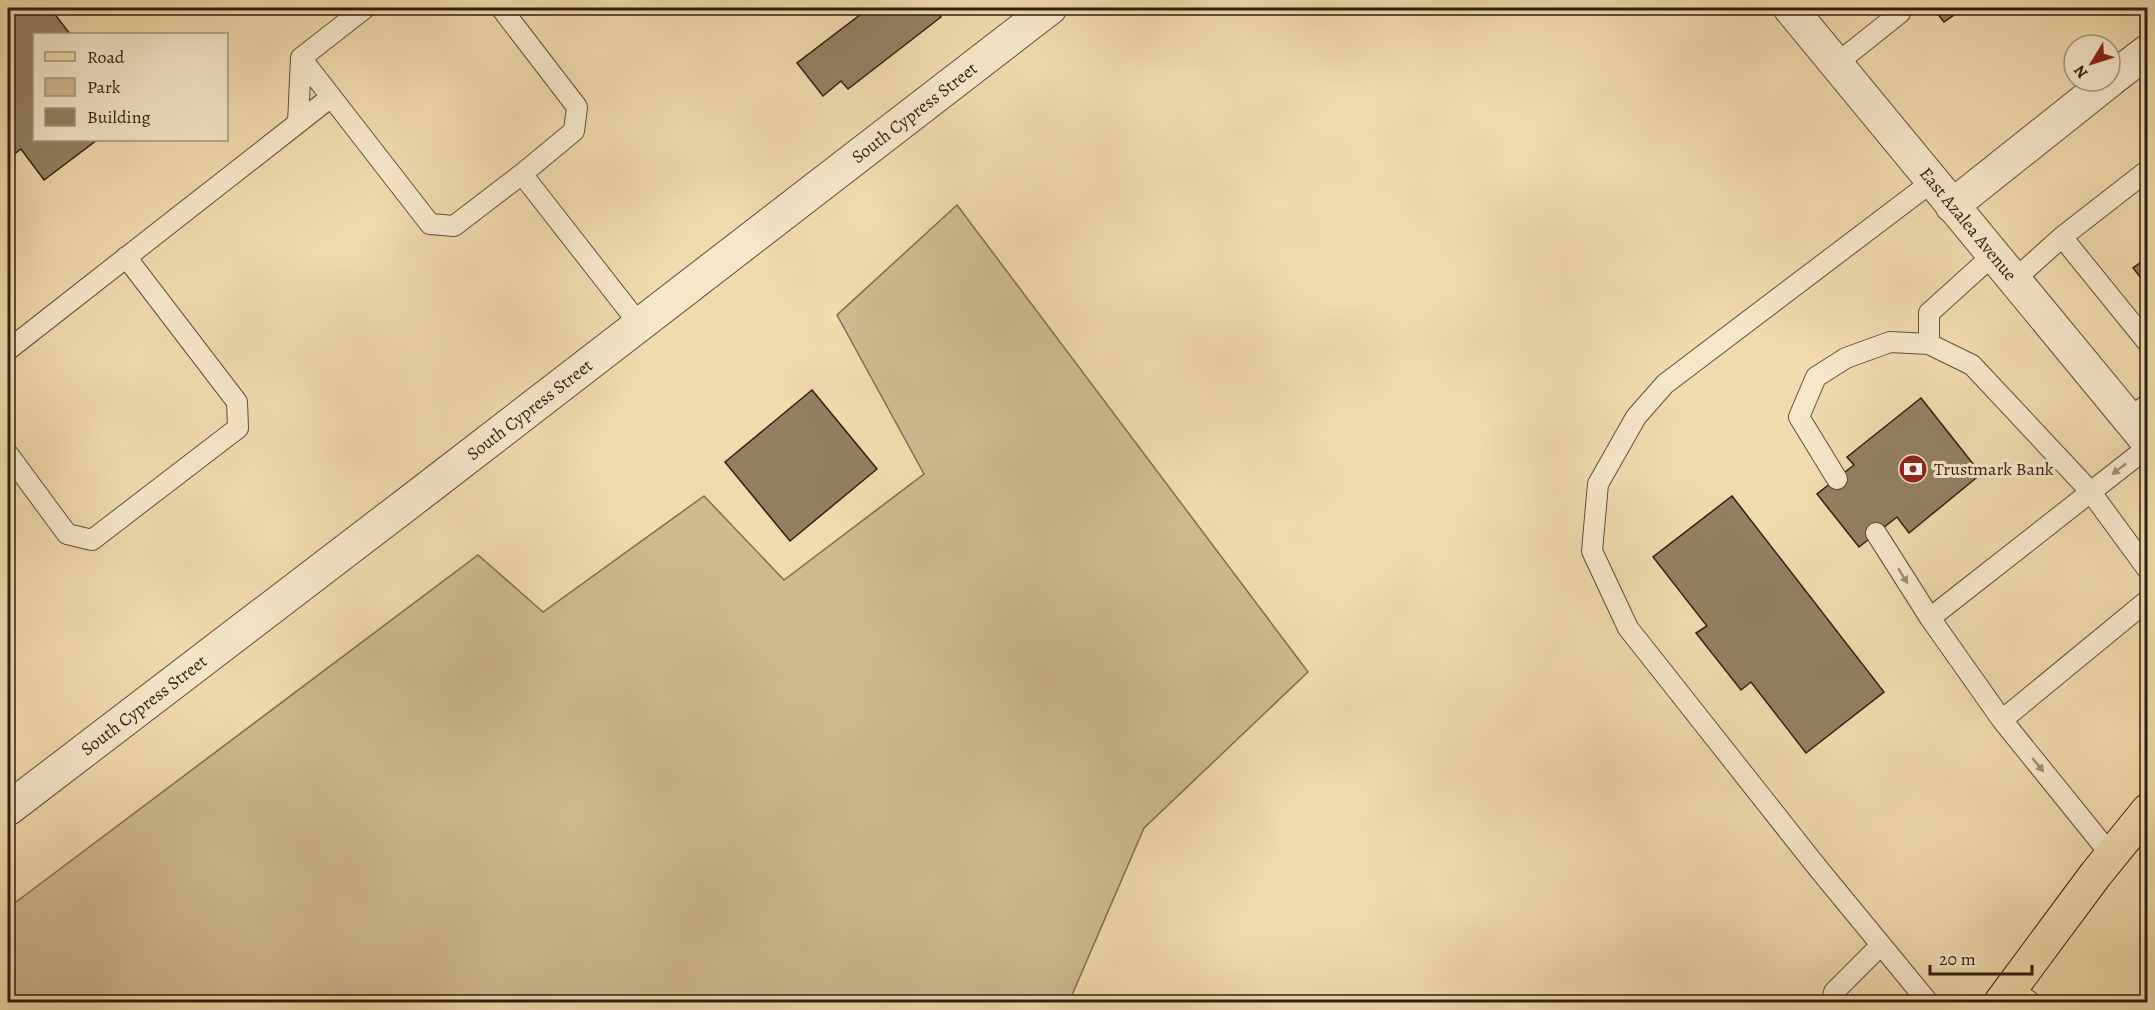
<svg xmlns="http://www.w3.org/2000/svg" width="2155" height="1010" font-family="Alegreya,serif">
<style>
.green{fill:#d0ba91;stroke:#7e6c50;stroke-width:1.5}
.building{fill:#938061;stroke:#2d1f10;stroke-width:1.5}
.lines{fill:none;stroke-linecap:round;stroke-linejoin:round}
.service-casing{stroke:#5e4e37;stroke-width:22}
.minor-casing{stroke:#5e4e37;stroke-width:35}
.tertiary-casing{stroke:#5e4e37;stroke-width:35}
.primary-casing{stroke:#2d1f10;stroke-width:35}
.service{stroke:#f6e7c9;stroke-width:20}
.minor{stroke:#f6e7c9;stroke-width:33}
.tertiary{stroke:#f6e7c9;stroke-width:33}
.primary{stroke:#f1daac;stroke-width:33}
.oneway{fill:#9c8d76}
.labels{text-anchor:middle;stroke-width:6;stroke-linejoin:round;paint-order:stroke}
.street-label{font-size:18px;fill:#2d1f10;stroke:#f6e7c9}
.poi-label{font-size:18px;fill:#2d1f10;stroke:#f6e7c9;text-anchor:start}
</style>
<rect width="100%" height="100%" fill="#f1daac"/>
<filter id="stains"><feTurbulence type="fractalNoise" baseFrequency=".00333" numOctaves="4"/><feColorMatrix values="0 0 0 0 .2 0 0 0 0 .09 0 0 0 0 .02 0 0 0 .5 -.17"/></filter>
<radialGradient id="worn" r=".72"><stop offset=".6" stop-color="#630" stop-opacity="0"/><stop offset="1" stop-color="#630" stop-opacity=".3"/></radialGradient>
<path class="green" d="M957,205l351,467 -164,156 -75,174h-1061v-94l470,-353 65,57 161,-116 80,84 140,-106 -87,-159z"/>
<path class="building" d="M8,8h42l20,26h-36v106h63l-53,40 -23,-31 -13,10z
M869,8h64l8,9 -93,72 -7,-8 -18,15 -26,-33z
M1933,8h31l-20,14z
M2148,257v30l-15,-19z
M812,390l65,79 -87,72 -65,-79z
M1921,398l60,76 -72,59 -12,-16 -38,30 -42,-53 37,-29 -7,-8z
M1732,496l152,196 -78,61 -55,-71 -10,8 -45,-57 11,-7 -54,-69z"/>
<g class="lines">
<g class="service-casing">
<path id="service" d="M501,8l76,99 -3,24 -52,43 118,151
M301,58l129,166 24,2 68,-52
M1836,64l64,-51
M298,123l33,-26
M2062,237l86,-67
M2014,280l48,-43 86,106
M1929,344v-31l64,-58
M8,350l290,-227 3,-65 64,-50
M2129,419l19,-15
M8,454l59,80 25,6 146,-112 -1,-26 -111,-145
M1837,479l-38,-62 17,-40 30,-19 44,-16 39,2 43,21 118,126 58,79
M1876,533l54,85 72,102 109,135
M1930,618l218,-171
M2002,720l146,-120
M2012,988l18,14
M1832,1002l2,-10 47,-47
M1928,1002l-111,-135 -189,-239 -36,-77 6,-67 38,-67 29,-33 268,-203"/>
</g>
<g class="minor-casing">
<g id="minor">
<path d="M2110,80l38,-29"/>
<path d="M1952,206l157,-125"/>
<path id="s1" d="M8,809l412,-315 630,-486"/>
</g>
</g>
<g class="tertiary-casing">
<g id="tertiary">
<path id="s2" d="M1790,8l358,434"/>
</g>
</g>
<g class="primary-casing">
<path id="primary" d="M2001,1002l95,-128 52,-64"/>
</g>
<use href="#service" class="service"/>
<use href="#minor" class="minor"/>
<use href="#tertiary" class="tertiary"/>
<use href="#primary" class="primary"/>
</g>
<defs><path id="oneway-solid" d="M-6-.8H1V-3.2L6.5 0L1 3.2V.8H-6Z" transform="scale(1.5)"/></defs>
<g class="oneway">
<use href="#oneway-solid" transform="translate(2119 469) rotate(142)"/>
<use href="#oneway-solid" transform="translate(1903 576) rotate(58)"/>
<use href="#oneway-solid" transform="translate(2038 765) rotate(51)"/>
</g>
<defs>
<g id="bank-disc" transform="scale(1.5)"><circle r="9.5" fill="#8f2418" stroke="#f6e7c9"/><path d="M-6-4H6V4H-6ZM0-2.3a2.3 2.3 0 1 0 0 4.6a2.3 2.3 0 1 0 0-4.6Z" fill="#fff"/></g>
</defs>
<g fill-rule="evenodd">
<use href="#bank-disc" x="1913" y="469"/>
</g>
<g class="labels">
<g class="street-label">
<text dy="6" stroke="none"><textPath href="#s1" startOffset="1143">South Cypress Street</textPath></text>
<text dy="6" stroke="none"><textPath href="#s2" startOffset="280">East Azalea Avenue</textPath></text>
<text dy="6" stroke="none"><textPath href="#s1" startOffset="657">South Cypress Street</textPath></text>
<text dy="6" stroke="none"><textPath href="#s1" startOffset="171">South Cypress Street</textPath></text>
</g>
<g class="poi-label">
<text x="1934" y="475">Trustmark Bank</text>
</g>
</g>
<rect width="2155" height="1010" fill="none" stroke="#f1daac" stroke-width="30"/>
<rect x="9" y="9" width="2137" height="992" fill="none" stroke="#2d1f10" stroke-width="3"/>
<rect x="15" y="15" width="2125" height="980" fill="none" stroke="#2d1f10" stroke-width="1.5"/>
<rect x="33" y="33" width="195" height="108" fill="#f6e7c9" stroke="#a6977f" stroke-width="1.5"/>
<rect x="45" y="52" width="30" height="9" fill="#f1daac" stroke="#a6977f" stroke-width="1.5"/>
<text x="87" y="63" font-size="18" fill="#2d1f10">Road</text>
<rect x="45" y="78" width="30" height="18" fill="#d0ba91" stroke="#a6977f" stroke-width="1.5"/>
<text x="87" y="93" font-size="18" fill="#2d1f10">Park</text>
<rect x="45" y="108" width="30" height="18" fill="#938061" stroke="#a6977f" stroke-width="1.5"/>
<text x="87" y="123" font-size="18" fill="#2d1f10">Building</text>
<g transform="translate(2092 63) rotate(232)"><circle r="28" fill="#f6e7c9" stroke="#a6977f" stroke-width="1.5"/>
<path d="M0-4.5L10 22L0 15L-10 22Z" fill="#8f2418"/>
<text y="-9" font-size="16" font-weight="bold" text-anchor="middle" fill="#2d1f10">N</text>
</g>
<path d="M1930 965v9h102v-9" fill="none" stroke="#2d1f10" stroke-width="3"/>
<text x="1939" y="965" font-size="18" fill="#2d1f10" stroke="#f6e7c9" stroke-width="4.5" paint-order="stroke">20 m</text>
<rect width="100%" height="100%" filter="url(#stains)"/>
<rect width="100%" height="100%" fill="url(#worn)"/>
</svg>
